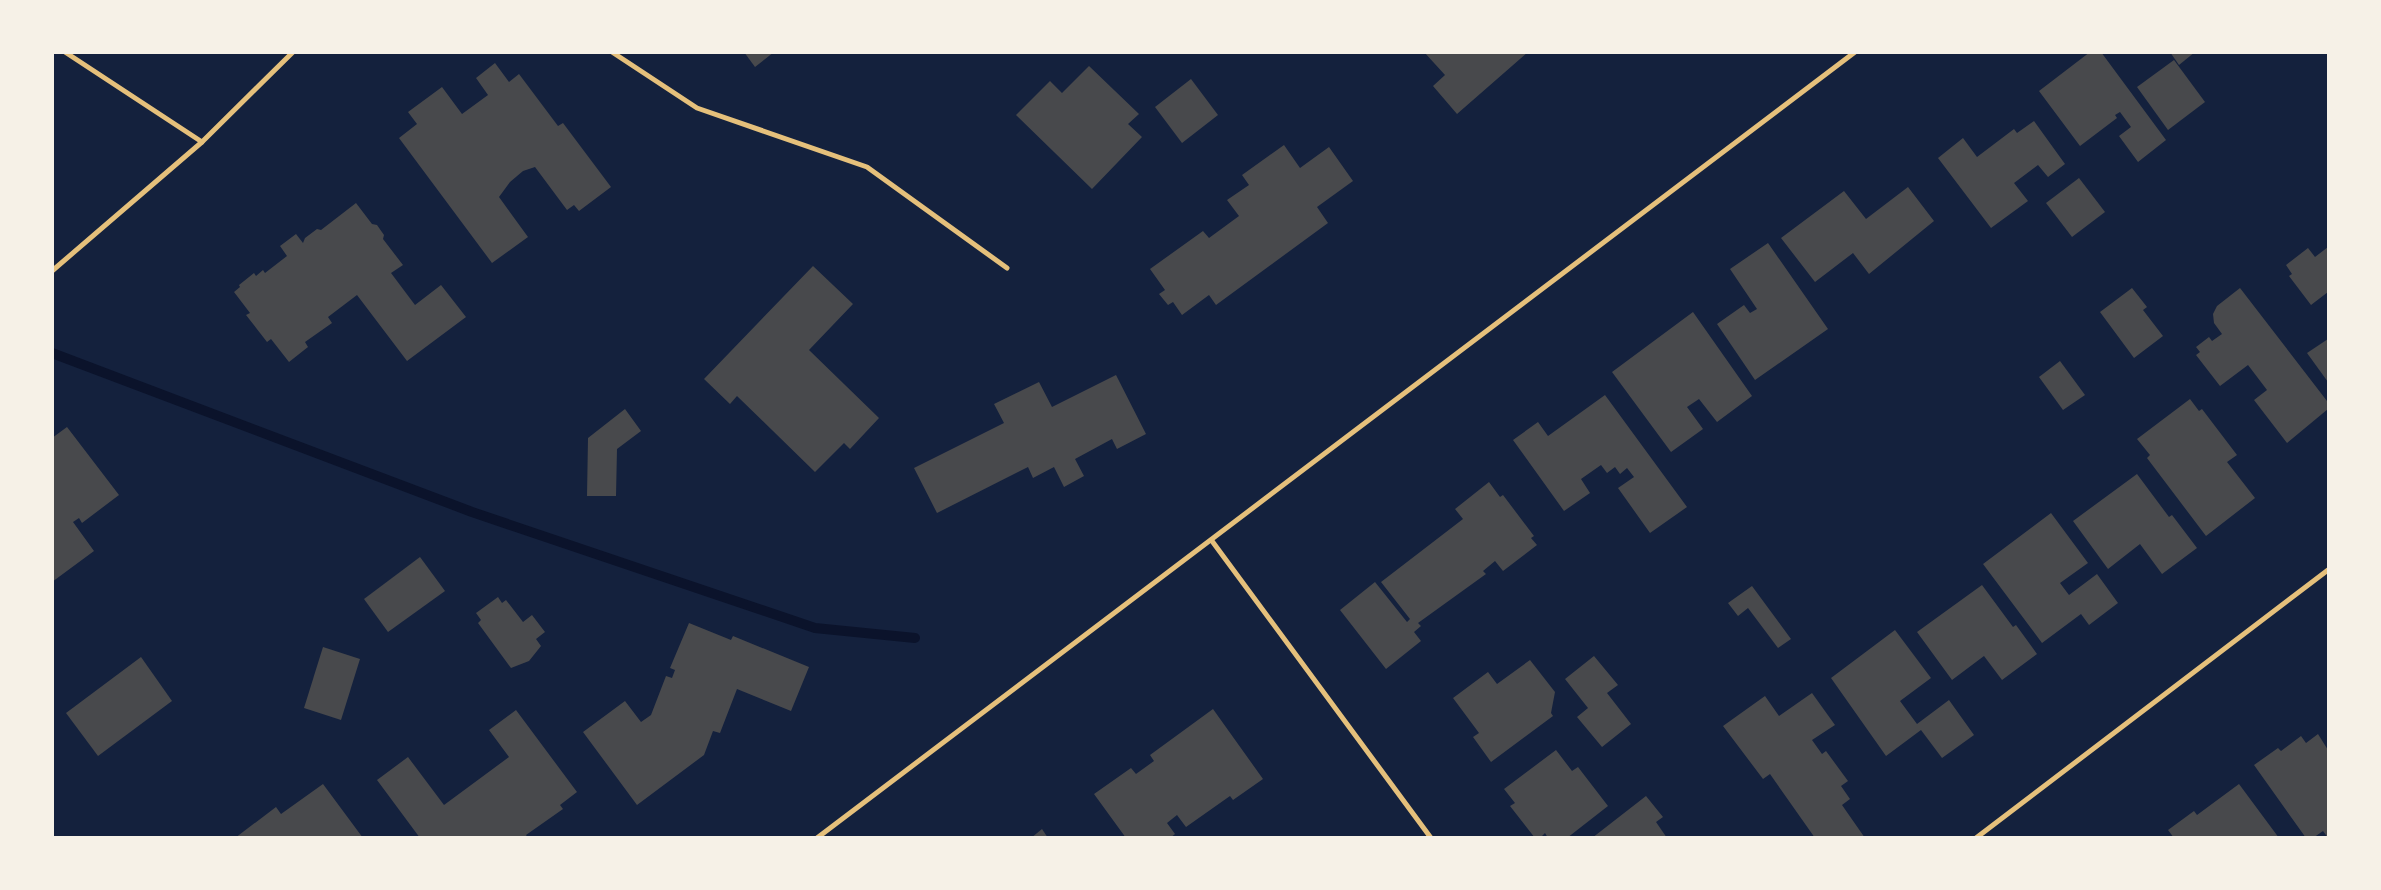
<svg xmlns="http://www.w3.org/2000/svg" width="2381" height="890" viewBox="0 0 2381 890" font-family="Montserrat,sans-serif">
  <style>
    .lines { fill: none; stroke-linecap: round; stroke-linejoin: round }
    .stream { stroke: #0b132b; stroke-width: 10 }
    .building { fill: #48494c }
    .minor { stroke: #e5c07b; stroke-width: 5 }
  </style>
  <rect width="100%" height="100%" fill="#14213d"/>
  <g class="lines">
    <path class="stream" d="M 52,353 L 472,512 L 815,628 L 915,638"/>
  </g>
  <g class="building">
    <path d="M 744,52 L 774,52 L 755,67 Z"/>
    <path d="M 1424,52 L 1528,52 L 1457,114 L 1433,86 L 1445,75 Z"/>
    <path d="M 2090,52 L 2101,52 L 2166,140 L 2138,162 L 2119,136 L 2131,127 L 2120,112 L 2115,115 L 2117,118 L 2080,146 L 2039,91 Z"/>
    <path d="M 2170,52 L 2195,52 L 2179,65 Z"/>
    <path d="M 2174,60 L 2205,102 L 2168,130 L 2137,87 Z"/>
    <path d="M 495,63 L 509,82 L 519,74 L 558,126 L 563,123 L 611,187 L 579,211 L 574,205 L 567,210 L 535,167 L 523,171 L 510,182 L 499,197 L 528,237 L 492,263 L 399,138 L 417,124 L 408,112 L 442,87 L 462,114 L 488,95 L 476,78 Z"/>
    <path d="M 1089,66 L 1139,114 L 1128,124 L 1142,137 L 1092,189 L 1016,115 L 1050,81 L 1062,93 Z"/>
    <path d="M 1191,79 L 1218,115 L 1182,143 L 1155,107 Z"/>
    <path d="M 2034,121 L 2065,164 L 2048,177 L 2038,165 L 2014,183 L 2028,201 L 1991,228 L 1938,158 L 1963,138 L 1977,157 L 2014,129 L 2017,133 Z"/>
    <path d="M 1284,145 L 1300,168 L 1329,147 L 1353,181 L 1317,207 L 1328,223 L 1216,305 L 1209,295 L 1182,315 L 1173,302 L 1168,305 L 1159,294 L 1165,290 L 1150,269 L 1203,231 L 1209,238 L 1239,216 L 1227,200 L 1249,185 L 1242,175 Z"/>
    <path d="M 2079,178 L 2105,212 L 2072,237 L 2046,203 Z"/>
    <path d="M 1908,187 L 1934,221 L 1869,274 L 1853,253 L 1815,282 L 1781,238 L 1844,191 L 1866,219 Z"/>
    <path d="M 356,203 L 372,224 L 377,225 L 384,235 L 383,239 L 403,265 L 391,273 L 415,305 L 441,285 L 466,317 L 407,361 L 357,295 L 328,317 L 332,323 L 305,342 L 308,347 L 289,362 L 271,339 L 267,342 L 246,315 L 250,313 L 234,292 L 240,287 L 239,285 L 254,273 L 256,276 L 263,270 L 265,273 L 287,256 L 280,246 L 296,234 L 303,243 L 305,238 L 317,229 L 321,230 Z"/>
    <path d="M 1768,243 L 1828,329 L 1755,380 L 1717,324 L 1744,305 L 1750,313 L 1757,309 L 1730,269 Z"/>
    <path d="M 2328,247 L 2328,292 L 2311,305 L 2289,276 L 2292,274 L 2286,265 L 2308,248 L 2315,257 Z"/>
    <path d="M 813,266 L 853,304 L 809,350 L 879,418 L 850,449 L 844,443 L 815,472 L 737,396 L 730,404 L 704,379 Z"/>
    <path d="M 2132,288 L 2147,307 L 2143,310 L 2163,336 L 2134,358 L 2100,312 Z"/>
    <path d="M 2240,288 L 2327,401 L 2328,400 L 2328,409 L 2287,443 L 2254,400 L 2267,390 L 2248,365 L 2220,386 L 2196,355 L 2200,352 L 2196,347 L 2209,337 L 2212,341 L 2222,334 L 2214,323 L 2213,314 L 2217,306 Z"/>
    <path d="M 1693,312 L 1752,396 L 1717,422 L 1699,399 L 1687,407 L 1703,429 L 1671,452 L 1612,372 Z"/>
    <path d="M 2328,339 L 2328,382 L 2307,353 Z"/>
    <path d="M 2060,361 L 2085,395 L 2063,410 L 2039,377 Z"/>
    <path d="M 1116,375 L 1146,434 L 1117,449 L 1112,439 L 1075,459 L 1084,476 L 1064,487 L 1054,467 L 1033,478 L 1028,467 L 937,513 L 914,468 L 1004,423 L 994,404 L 1039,382 L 1052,407 Z"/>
    <path d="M 1605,395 L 1687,507 L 1650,533 L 1618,488 L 1634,477 L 1627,468 L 1620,474 L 1615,467 L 1607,473 L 1601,465 L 1581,479 L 1590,493 L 1564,511 L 1513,440 L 1538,422 L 1548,436 Z"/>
    <path d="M 2190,399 L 2199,411 L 2202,409 L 2237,455 L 2227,462 L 2255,498 L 2206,536 L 2147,458 L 2150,455 L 2137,439 Z"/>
    <path d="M 625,409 L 641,431 L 617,449 L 616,496 L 587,496 L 588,438 Z"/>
    <path d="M 67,427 L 119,495 L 82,523 L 79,518 L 73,522 L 94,551 L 52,582 L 52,438 Z"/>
    <path d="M 2137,474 L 2169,517 L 2172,515 L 2197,548 L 2162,574 L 2140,544 L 2108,569 L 2073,521 Z"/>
    <path d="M 1489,482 L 1500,497 L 1503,495 L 1534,536 L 1531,538 L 1537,545 L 1503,571 L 1495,561 L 1483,571 L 1486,574 L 1418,623 L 1421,626 L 1414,632 L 1421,641 L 1386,669 L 1340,610 L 1375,582 L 1407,622 L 1410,619 L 1381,582 L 1463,519 L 1455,509 Z"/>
    <path d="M 2051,513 L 2088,563 L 2060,583 L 2069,595 L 2097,574 L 2118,603 L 2089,625 L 2081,614 L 2042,643 L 1983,564 Z"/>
    <path d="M 420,557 L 445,591 L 388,632 L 364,599 Z"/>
    <path d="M 1982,585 L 2013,627 L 2016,625 L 2037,654 L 2002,680 L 1984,656 L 1952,680 L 1917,632 Z"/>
    <path d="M 1752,586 L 1791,639 L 1778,648 L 1748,608 L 1738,616 L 1728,603 Z"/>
    <path d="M 498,597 L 502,603 L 506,600 L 523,622 L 532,615 L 545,632 L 536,639 L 541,646 L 529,661 L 511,668 L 478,623 L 481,620 L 476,613 Z"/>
    <path d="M 689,623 L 731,640 L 733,636 L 809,667 L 791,711 L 737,689 L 720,733 L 713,731 L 704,755 L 637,805 L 583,732 L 625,701 L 641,722 L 651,715 L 666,676 L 672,678 L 675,670 L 670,668 Z"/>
    <path d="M 1895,630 L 1931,678 L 1900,701 L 1917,724 L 1949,700 L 1974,735 L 1942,758 L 1921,730 L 1886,756 L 1831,678 Z"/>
    <path d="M 323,647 L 360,659 L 341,720 L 304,708 Z"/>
    <path d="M 1594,656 L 1618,685 L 1607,693 L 1631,724 L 1602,747 L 1577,717 L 1588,708 L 1565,679 Z"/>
    <path d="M 141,657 L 172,701 L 98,756 L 66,713 Z"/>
    <path d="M 1530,660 L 1555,692 L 1551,713 L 1553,716 L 1491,762 L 1473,737 L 1479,733 L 1453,698 L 1488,672 L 1497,684 Z"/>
    <path d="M 1812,693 L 1835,725 L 1812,740 L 1822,754 L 1826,751 L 1848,781 L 1841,786 L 1850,799 L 1842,805 L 1865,838 L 1815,838 L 1770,774 L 1763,779 L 1723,726 L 1765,696 L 1779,716 Z"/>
    <path d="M 1213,709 L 1263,779 L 1233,800 L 1230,796 L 1186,827 L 1177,815 L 1167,823 L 1175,834 L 1170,838 L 1126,838 L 1094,794 L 1131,768 L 1136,774 L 1154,761 L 1150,755 Z"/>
    <path d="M 516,710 L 577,792 L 560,805 L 563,809 L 526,835 L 528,838 L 420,838 L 377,780 L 408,757 L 444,805 L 509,757 L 489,730 Z"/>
    <path d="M 2318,734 L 2328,750 L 2328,838 L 2323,831 L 2313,838 L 2306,838 L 2254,765 L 2278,748 L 2281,751 L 2301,736 L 2306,743 Z"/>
    <path d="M 1556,750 L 1572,771 L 1578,767 L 1608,806 L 1567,838 L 1548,838 L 1545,833 L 1540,838 L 1535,838 L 1510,806 L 1515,803 L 1504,789 Z"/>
    <path d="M 323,784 L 363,838 L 235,838 L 276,807 L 281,814 Z"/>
    <path d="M 2239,784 L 2279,838 L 2174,838 L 2168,830 L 2194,811 L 2197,815 Z"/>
    <path d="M 1646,796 L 1663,817 L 1656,822 L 1667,838 L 1592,838 Z"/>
    <path d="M 1042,829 L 1048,838 L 1031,838 Z"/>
  </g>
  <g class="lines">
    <g class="minor">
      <path d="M 65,52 L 202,142"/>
      <path d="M 612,52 L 697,108 L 867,167 L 1007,268"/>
      <path d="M 52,271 L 202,142 L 293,52"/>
      <path d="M 1212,541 L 1431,838"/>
      <path d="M 817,838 L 1855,52"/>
      <path d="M 1976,838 L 2328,570"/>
    </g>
  </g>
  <rect width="2381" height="890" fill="none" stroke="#f6f1e7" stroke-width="108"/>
</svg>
